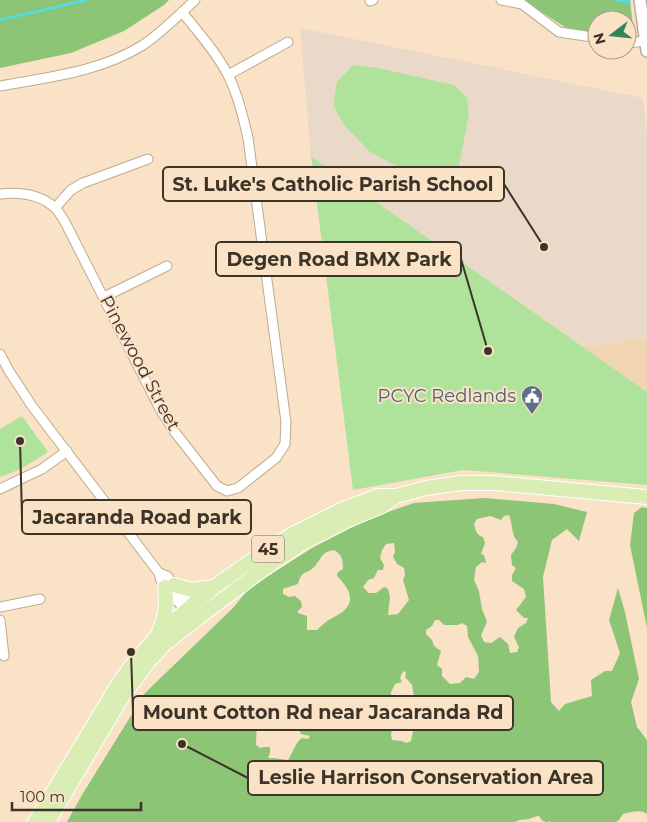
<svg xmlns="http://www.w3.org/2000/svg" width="647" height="822" viewBox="0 0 647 822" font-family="Montserrat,sans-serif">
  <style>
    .built { fill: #f1d5b3 }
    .education { fill: #ead9c8 }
    .green { fill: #afe39b }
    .forest { fill: #8dc577; fill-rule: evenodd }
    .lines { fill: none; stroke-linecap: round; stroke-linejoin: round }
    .stream { stroke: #50deeb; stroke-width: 2.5 }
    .minor-casing { stroke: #c0aa8f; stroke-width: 11 }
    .tertiary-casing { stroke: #c0aa8f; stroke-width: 14 }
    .primary-casing { stroke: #fff; stroke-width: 16 }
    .minor { stroke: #fff; stroke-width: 9 }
    .tertiary { stroke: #fff; stroke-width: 11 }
    .primary { stroke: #d9edb5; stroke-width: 14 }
    .labels { text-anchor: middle; stroke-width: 4; stroke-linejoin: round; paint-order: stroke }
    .shield { fill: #fae2c6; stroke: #766858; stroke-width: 1 }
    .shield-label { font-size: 16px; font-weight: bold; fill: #3d3429 }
    .street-label { font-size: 18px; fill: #3d3429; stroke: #fae2c6 }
    .service-label { font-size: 18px; fill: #4e5e75; stroke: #fae2c6; text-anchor: end }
    .leader { fill: none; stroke: #3d3429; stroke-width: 2 }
    .callout-dot { fill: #3d3429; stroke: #fae2c6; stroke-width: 2 }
    .callout { fill: #fae2c6; stroke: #3d3429; stroke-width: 2 }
    .callout-label { font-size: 19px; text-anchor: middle; font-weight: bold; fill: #3d3429 }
  </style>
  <rect width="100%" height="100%" fill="#fae2c6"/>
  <path class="built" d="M 647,338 L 647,392 L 583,347 Z"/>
  <path class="education" d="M 300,28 L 643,98 L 647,134 L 647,338 L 583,347 L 311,156 Z"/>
  <g class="green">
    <path d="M 353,65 L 378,68 L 454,85 L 467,98 L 469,114 L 458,171 L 438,176 L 411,174 L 370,152 L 344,125 L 333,105 L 337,82 Z"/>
    <path d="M 311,156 L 647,392 L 647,485 L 463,470 L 353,490 Z"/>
    <path d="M 22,416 L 48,452 L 21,469 L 0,477 L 0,429 Z"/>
  </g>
  <g class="forest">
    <path d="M 0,0 L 169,0 L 164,5 L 124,31 L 71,53 L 0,68 Z"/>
    <path d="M 523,0 L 630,0 L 634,35 L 627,36 L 627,20 L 597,20 L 597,34 L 568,29 Z"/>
    <path d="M 485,498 L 554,504 L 587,512 L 579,541 L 567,529 L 552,540 L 543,577 L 551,702 L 559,711 L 565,704 L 592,696 L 591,680 L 605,671 L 612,671 L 620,653 L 609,620 L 618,588 L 625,612 L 639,679 L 631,702 L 637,727 L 647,740 L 647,814 C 640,809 631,812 623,814 L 619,820 L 616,822 L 551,822 L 549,821 L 548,822 C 542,822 542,820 539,816 C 535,816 533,818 529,819 C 523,820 520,819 515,822 L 67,822 L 82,795 L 145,693 L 234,607 L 249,588 L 312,548 L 368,519 L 414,503 ZM 509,515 C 513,525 511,535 518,542 L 516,548 L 511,555 L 512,565 L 516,568 L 512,575 L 512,581 L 524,589 L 526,597 L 516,610 L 524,618 L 528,618 L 526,623 L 518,628 L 514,637 L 519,647 L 517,652 L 510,653 L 508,644 L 500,637 L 491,643 L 484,642 L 481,635 L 487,622 L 482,609 L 479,591 L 474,580 L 476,567 L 482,562 L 486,563 L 484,555 L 481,554 L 485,543 L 483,537 C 476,535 476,530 474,524 L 477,519 L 490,516 L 501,520 L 504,516 ZM 394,543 L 395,551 L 393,557 L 397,564 L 404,568 L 405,575 L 403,580 L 409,600 L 398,614 L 388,615 L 390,597 L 388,589 L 384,587 L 376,593 L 369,593 L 363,587 L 368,580 L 374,578 L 378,570 L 383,570 L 384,565 L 380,558 L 382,550 L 386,544 ZM 334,550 C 342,555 343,559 343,569 L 338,572 L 337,576 C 351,590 358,604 336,616 C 333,618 329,619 326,622 C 323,624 320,627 317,630 L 307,630 L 307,616 L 298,613 L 298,611 L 302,607 L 301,601 L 295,596 L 289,597 L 283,594 L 283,589 L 298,584 C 302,569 307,575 315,566 C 322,558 321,552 334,550 ZM 435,620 L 439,620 L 444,625 L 458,625 L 462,623 L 467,626 L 468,637 L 478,656 L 479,672 L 474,679 L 466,677 L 460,683 L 450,684 L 442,676 L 442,669 L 437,665 L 441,651 L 434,646 L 432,640 L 426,634 L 426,630 L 432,626 ZM 405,671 L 406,673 L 405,677 L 412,685 L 414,696 L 414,703 L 410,706 L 413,713 L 418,717 L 418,724 L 414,727 L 411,741 L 406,743 L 402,741 L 392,740 L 391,735 L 392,730 L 389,727 L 387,724 L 391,705 L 391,692 L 395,684 L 402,682 L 400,678 L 402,673 ZM 262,709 L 291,716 C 292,723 298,727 301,734 L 310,736 L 308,739 L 302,738 C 295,743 293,753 288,760 L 273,758 L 268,758 L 270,753 L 270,747 L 264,747 L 260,748 L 256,745 L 257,719 L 256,710 Z"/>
    <path d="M 642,507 L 647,508 L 647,628 L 630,545 L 634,513 Z"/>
  </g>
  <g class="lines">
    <g class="stream">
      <path d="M 616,0 L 630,2"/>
      <path d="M 0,20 L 86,0"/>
    </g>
    <g class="minor-casing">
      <g id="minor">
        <path d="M 501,0 L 522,4 L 559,32 L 592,37 L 597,40"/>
        <path d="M 370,1 L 373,0"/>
        <path d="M 627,43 L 646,41"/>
        <path d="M 228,75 L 288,42"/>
        <path d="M 0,86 C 49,77 100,72 143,45 C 162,32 178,16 195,0"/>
        <path d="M 0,194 C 19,192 39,194 54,207 C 59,211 63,219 66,224 L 161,411 L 174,431 L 217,486 L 227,491 L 238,488 L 276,458 L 285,444 L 286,422 L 248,138 C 243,117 238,95 228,75 C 216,52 198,32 182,12"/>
        <path d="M 55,208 L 71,190 L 83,183 L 148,159"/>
        <path d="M 104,297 L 167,266"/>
        <path d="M 0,354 L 9,371 L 32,406 L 159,573 L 161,581 L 188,614"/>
        <path d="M 0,489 L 42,469 L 67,451"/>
        <path d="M 159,573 L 167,576 L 194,610"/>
        <path d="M 0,607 L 40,599"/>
        <path d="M 0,620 L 4,656"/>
      </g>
    </g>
    <g class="tertiary-casing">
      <path id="tertiary" d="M 640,0 L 647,51"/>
    </g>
    <g class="primary-casing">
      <g id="primary">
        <path d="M 174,585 L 192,590 L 213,587"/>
        <path d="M 159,632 C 166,615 167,605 165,587"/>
        <path d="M 35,822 L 119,683 L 131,666 L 158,635 L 191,606 L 214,587 L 245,565 L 291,535 L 341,510 L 378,496 L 396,496 L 426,488 L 461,483 L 494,483 L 647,497"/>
        <path d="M 48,822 L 122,697 L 149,661 L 165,644 L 199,617 L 261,571 L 301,544 L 348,520 L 382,506 L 396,496"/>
      </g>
    </g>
    <use href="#minor" class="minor"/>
    <use href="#tertiary" class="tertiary"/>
    <use href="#primary" class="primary"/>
  </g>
  <defs>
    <g id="civic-pin" transform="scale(1.125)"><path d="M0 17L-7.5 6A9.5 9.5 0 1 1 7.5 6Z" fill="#5c6f8a" stroke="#fae2c6"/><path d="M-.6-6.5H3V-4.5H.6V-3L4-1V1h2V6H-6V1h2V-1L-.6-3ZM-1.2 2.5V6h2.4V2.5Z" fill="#fff"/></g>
  </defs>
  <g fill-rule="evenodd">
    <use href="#civic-pin" x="532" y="396"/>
  </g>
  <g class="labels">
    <rect class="shield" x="252" y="535.5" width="32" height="27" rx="4"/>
    <g class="shield-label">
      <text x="268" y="555">45</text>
    </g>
    <g class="street-label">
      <text transform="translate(140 363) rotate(62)" y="6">Pinewood Street</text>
    </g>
    <g class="service-label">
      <text x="516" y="402">PCYC Redlands</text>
    </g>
  </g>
  <path class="leader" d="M544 247L504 184M488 351L461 259M20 441L22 517M131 652L133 713M182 744L248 778"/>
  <g class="callout-dot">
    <circle cx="544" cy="247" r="5"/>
    <circle cx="488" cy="351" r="5"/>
    <circle cx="20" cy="441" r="5"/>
    <circle cx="131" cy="652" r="5"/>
    <circle cx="182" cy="744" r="5"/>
  </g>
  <g class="callout">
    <rect x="163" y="167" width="341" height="34" rx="5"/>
    <rect x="216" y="242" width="245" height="34" rx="5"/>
    <rect x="22" y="500" width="229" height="34" rx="5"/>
    <rect x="133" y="696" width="380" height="34" rx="5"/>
    <rect x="248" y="761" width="355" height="34" rx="5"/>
  </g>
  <g class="callout-label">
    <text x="333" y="191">St. Luke's Catholic Parish School</text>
    <text x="339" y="266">Degen Road BMX Park</text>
    <text x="137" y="524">Jacaranda Road park</text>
    <text x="323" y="719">Mount Cotton Rd near Jacaranda Rd</text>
    <text x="426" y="784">Leslie Harrison Conservation Area</text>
  </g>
  <g transform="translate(612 35) rotate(254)"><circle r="24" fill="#fae2c6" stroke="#ae9c87"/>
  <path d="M0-4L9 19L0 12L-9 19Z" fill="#2e865b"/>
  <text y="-8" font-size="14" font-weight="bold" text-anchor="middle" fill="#3d3429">N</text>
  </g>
  <path d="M12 802v8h129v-8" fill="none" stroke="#3d3429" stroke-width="2.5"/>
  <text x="20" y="802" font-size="15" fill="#3d3429" stroke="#fae2c6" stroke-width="4" paint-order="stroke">100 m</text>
</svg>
